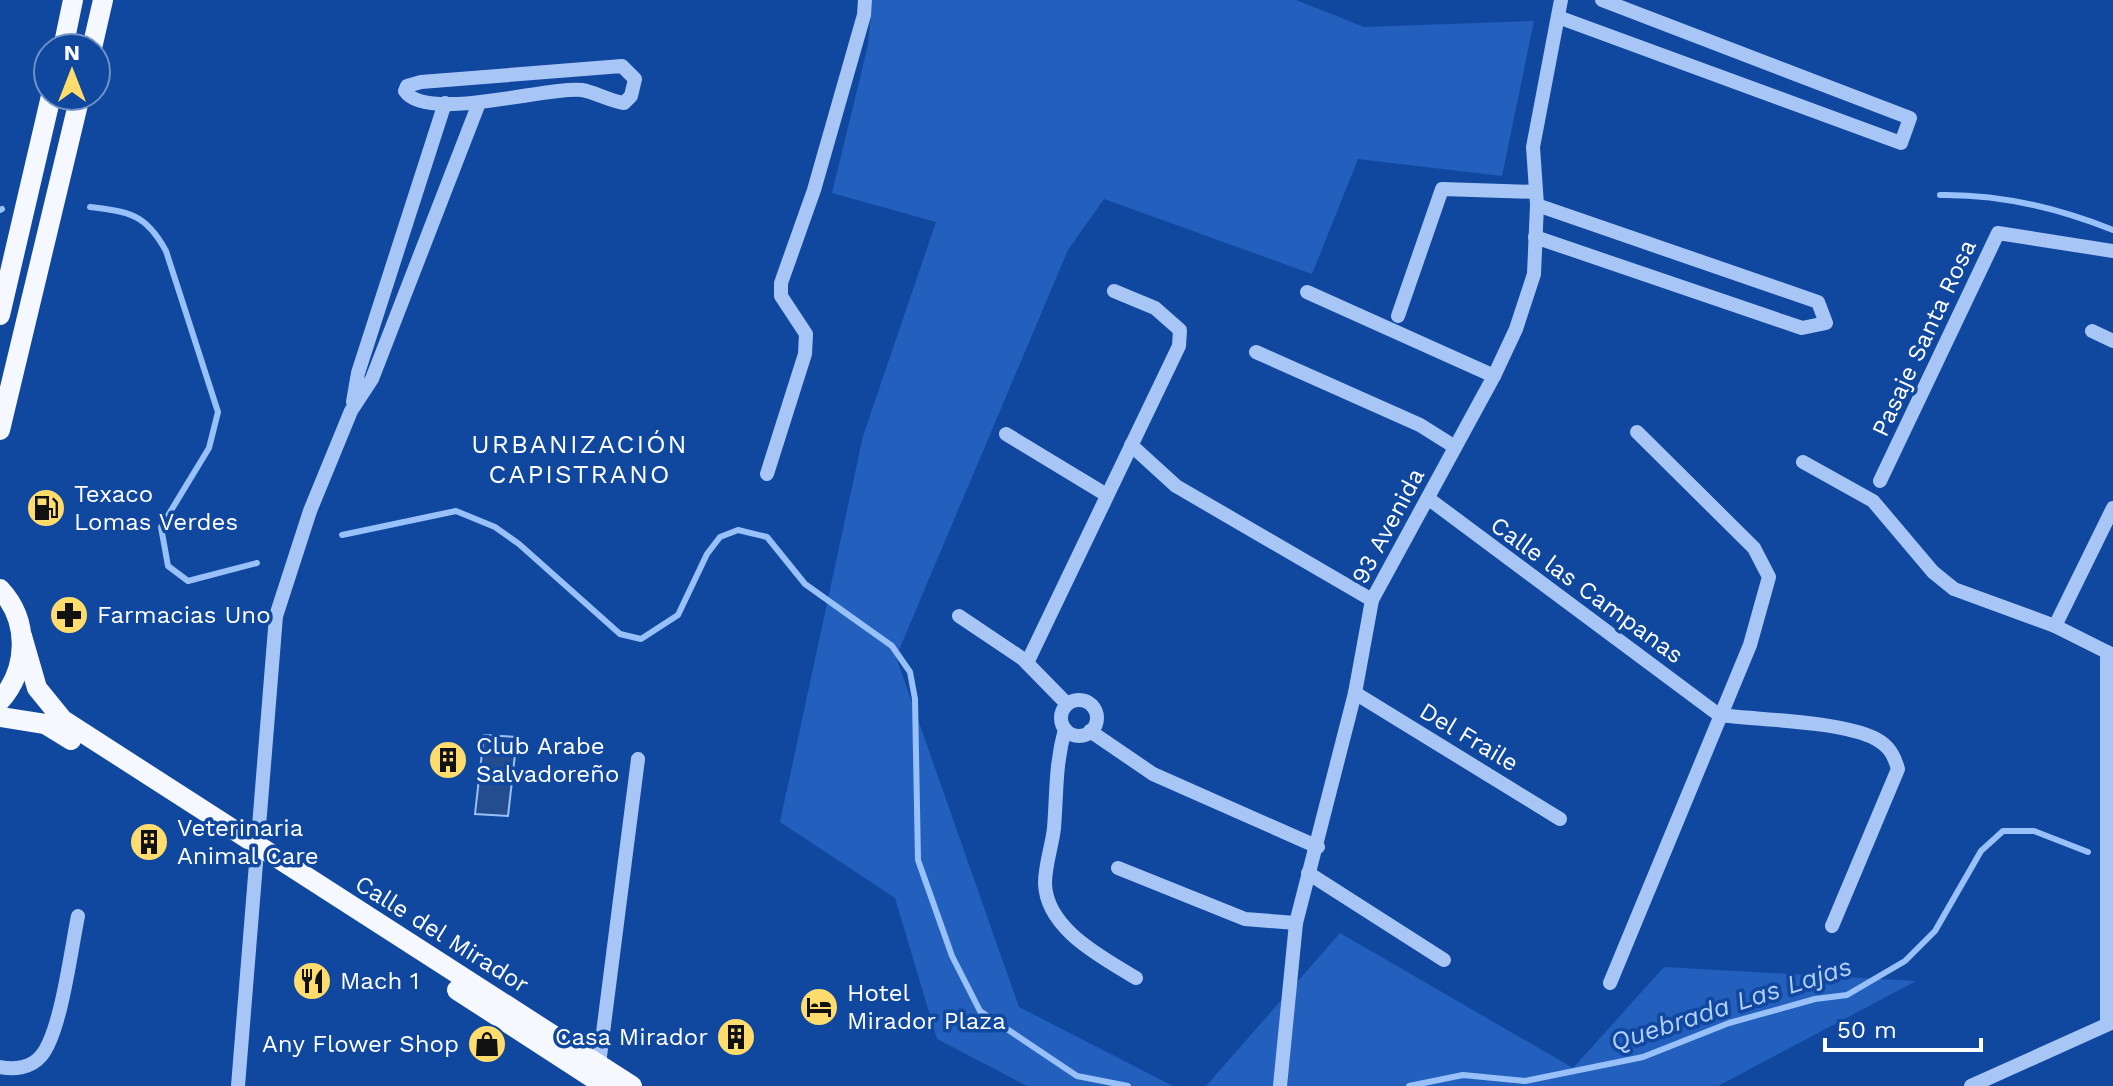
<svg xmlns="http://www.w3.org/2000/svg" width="2113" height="1086" viewBox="0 0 2113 1086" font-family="'Work Sans',sans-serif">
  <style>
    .green { fill: #2360bd }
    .water { fill: #244d8f; stroke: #98c0f9; stroke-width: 2 }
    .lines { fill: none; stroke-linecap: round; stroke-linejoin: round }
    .stream { stroke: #98c0f9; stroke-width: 6 }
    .minor { stroke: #a7c6f5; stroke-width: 14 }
    .major { stroke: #f5f8ff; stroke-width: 20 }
    .labels { text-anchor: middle; stroke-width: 7; stroke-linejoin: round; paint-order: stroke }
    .street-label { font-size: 24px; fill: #fff; stroke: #10479f }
    .poi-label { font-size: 24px; fill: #fff; stroke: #10479f; text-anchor: start }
    .neighbourhood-label { font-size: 26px; letter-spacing: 2px; fill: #fff; stroke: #10479f }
    .water-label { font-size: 26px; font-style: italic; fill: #b3d0fb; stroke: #10479f }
  </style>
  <rect width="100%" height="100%" fill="#10479f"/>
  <g class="green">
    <path d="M 872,0 L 1296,0 L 1364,27 L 1534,21 L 1502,176 L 1358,159 L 1312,274 L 1104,199 L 1068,250 L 896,657 L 1019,1007 L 1173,1086 L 1027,1086 L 937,1039 L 895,898 L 780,822 L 863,436 L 936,222 L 832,193 L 868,45 Z"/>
    <path d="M 1340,933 L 1573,1068 L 1664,967 L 1916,981 L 1718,1086 L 1206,1086 Z"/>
  </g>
  <path class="water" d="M 484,735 L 517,737 L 508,816 L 475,814 Z"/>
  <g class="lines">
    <g class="stream">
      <path d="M 1940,195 C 1999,194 2058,208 2113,230"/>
      <path d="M 90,207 C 130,212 146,214 166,251 L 218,412 L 209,448 L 161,527 L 168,566 L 188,581 L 257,563"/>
      <path d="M 0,210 L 2,209"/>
      <path d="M 342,535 L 456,511 L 495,527 L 519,544 L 620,634 L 641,639 L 678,615 L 707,554 L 720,537 L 738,530 L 767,537 L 805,584 L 892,646 L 910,672 L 915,699 L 918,860 L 952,956 L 980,1011 L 1077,1076 L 1128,1086"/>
      <path d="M 1409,1086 L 1463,1075 L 1525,1081 L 1643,1057 L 1729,1023 L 1815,999 L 1847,995 L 1905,961 L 1935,931 L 1981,851 L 2003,831 L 2034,831 L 2088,852"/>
    </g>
    <g class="minor">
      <path d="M 1558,17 L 1901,143 L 1910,118 L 1602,0"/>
      <path d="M 622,66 L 635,79 L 631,96 L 624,103 C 609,101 595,92 582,90 C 548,86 426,123 405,91 L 407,86 L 421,82 Z"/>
      <path d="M 1535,237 L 1802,328 L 1826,323 L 1818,302 L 1537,205"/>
      <path d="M 1307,292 L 1494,376"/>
      <path d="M 1398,316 L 1442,189 L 1536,192"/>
      <path d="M 2092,331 L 2113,341"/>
      <path d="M 1256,352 L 1420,425 L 1455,447"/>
      <path d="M 353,402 L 358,373 L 445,103"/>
      <path d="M 1006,434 L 1105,494"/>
      <path d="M 1131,445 L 1176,486 L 1372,600"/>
      <path d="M 1803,462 L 1873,501 L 1933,572 L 1954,589 L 2055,626 L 2113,655"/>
      <path d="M 767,474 L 805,354 L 806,334 L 781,296 L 781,283 L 814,190 L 864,15 L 865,0"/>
      <path d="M 1880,481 L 1998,233 L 2113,251"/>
      <path d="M 1429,499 L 1719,715"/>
      <path d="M 959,616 L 1023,659 L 1067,704"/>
      <path d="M 2055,626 L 2113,508"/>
      <path d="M 2107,652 L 2107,1023"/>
      <path d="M 1027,663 L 1179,346 L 1180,330 L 1155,308 L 1114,291"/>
      <path d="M 1355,693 L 1560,819"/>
      <circle cx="1079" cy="718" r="18"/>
      <path d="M 1719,715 C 1760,720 1842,721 1876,739 C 1889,746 1894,755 1898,769 L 1832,926"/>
      <path d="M 1065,729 C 1055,766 1057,791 1054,828 C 1052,846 1045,865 1045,883 C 1046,929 1102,957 1136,978"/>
      <path d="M 1090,731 L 1153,774 L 1318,847"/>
      <path d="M 1118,868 L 1245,919 L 1296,923"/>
      <path d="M 1308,873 L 1444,960"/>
      <path d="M 1610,983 L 1750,645 L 1769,577 L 1754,548 L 1637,432"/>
      <path d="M 599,1064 L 638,759"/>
      <path d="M 0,1067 C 14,1070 31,1068 41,1056 C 61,1033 71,949 78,916"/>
      <path d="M 238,1086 L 276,616 L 310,511 L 351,411 L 372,379 L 479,103"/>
      <path d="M 1280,1086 L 1296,923 L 1355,693 L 1372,600 L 1494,376 L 1516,329 L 1534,274 L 1537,205 L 1533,147 L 1561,0"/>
      <path d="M 1971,1086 L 2113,1022"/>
    </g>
    <g class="major">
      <path d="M 63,48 L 73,0"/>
      <path d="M 92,48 L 103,0"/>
      <path d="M 0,315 L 51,96"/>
      <path d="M 0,430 L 80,96"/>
      <path d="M 0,589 C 30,621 28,669 0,701"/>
      <path d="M 22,636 L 37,688 L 63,720 L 632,1086"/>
      <path d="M 0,717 L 45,724 L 71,740"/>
      <path d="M 457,990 L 605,1086"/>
    </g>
  </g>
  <defs>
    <g id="fuel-disc" transform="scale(2)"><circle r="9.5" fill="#ffdc6b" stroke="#10479f"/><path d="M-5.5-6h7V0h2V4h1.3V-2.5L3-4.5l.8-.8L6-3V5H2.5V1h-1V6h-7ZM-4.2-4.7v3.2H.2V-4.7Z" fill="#111"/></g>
    <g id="pharmacy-disc" transform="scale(2)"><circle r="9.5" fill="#ffdc6b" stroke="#10479f"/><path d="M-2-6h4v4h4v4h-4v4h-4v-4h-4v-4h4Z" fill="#111"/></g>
    <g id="building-disc" transform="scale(2)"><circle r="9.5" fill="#ffdc6b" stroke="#10479f"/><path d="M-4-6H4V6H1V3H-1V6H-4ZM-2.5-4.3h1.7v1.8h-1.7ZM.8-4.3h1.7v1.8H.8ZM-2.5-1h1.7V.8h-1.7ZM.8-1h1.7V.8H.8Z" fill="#111"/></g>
    <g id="restaurant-disc" transform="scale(2)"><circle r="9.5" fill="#ffdc6b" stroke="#10479f"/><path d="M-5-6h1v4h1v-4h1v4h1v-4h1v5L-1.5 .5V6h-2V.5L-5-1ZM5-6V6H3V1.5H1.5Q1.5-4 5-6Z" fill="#111"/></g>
    <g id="hotel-disc" transform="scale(2)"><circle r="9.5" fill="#ffdc6b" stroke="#10479f"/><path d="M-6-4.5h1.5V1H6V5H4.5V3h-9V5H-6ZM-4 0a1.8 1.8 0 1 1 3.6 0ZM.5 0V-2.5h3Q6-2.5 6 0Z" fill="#111"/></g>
    <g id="shop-disc" transform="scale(2)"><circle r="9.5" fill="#ffdc6b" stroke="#10479f"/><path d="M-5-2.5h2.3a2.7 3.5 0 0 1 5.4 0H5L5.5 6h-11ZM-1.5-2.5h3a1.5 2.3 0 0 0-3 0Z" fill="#111"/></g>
  </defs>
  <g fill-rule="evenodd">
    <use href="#fuel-disc" x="46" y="508"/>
    <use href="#pharmacy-disc" x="69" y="615"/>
    <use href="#building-disc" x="448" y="760"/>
    <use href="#building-disc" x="149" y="842"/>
    <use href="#restaurant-disc" x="312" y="981"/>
    <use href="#hotel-disc" x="819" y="1007"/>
    <use href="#building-disc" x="736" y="1037"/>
    <use href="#shop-disc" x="487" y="1044"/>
  </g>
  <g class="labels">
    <g class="street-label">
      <text transform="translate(1924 338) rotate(-65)" y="8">Pasaje Santa Rosa</text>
      <text transform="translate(1388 526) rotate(-62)" y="8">93 Avenida</text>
      <text transform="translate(1587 590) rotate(36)" y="8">Calle las Campanas</text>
      <text transform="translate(1469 737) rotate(31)" y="8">Del Fraile</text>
      <text transform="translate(442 934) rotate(32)" y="8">Calle del Mirador</text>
    </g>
    <g class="poi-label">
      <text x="74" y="502">Texaco<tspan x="74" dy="28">Lomas Verdes</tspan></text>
      <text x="97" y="623">Farmacias Uno</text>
      <text x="476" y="754">Club Arabe<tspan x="476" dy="28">Salvadoreño</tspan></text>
      <text x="177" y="836">Veterinaria<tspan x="177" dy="28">Animal Care</tspan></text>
      <text x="340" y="989">Mach 1</text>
      <text x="847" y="1001">Hotel<tspan x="847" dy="28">Mirador Plaza</tspan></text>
      <text x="708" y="1045" text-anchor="end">Casa Mirador</text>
      <text x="459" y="1052" text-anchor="end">Any Flower Shop</text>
    </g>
    <g class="neighbourhood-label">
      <text x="580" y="453">URBANIZACIÓN<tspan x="580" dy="30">CAPISTRANO</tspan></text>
    </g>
    <g class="water-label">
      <text transform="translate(1731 1004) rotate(-18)" y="9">Quebrada Las Lajas</text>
    </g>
  </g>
  <g transform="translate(72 72)"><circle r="38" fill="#10479f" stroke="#7091c5" stroke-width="2"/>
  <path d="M0-6L14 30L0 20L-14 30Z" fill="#ffdc6b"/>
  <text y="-12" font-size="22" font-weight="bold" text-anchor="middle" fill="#ffffff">N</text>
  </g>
  <path d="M1825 1038v12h156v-12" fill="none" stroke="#ffffff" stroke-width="4"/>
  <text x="1837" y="1038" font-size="24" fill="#ffffff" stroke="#10479f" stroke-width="6" paint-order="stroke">50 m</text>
</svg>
